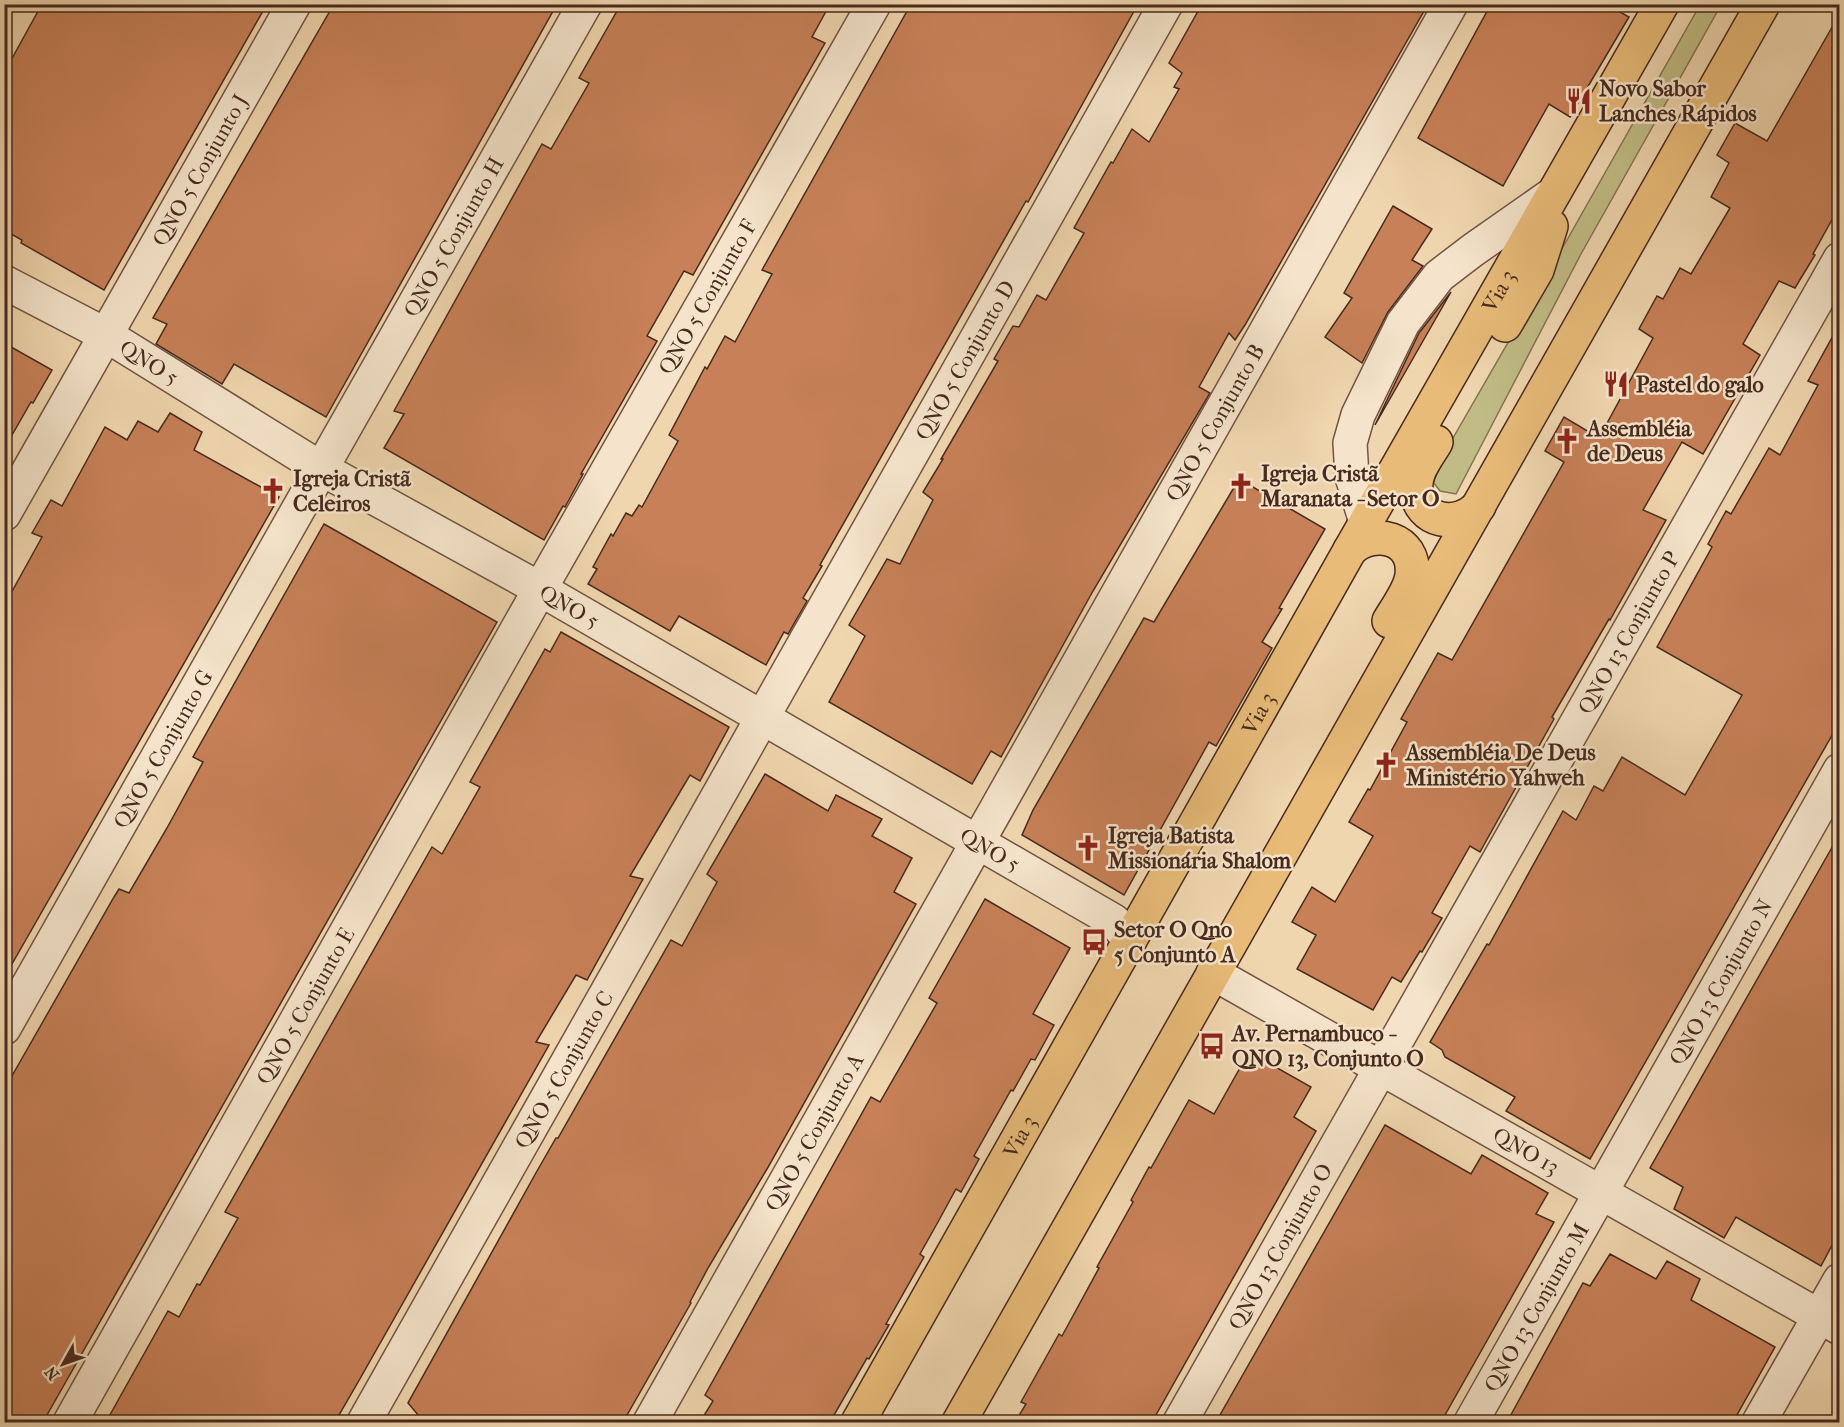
<svg xmlns="http://www.w3.org/2000/svg" width="1844" height="1427" viewBox="0 0 1844 1427" font-family="'IM FELL French Canon',serif">
  <style>
    .green { fill: #c1bc85; stroke: #847352; stroke-width: 1.5 }
    .building { fill: #c78058; stroke: #472a1e; stroke-width: 1.5 }
    .lines { fill: none; stroke-linecap: round; stroke-linejoin: round }
    .minor-casing { stroke: #715542; stroke-width: 36 }
    .major-casing { stroke: #472a1e; stroke-width: 36 }
    .minor { stroke: #f5e4cb; stroke-width: 33 }
    .major { stroke: #e8bb78; stroke-width: 33 }
    .labels { text-anchor: middle; stroke-width: 5; stroke-linejoin: round; paint-order: stroke }
    .poi-label { font-size: 22px; font-weight: bold; fill: #472a1e; stroke: #f5e4cb; text-anchor: start }
    .street-label { font-size: 22px; fill: #472a1e; stroke: #f5e4cb }
  </style>
  <rect width="100%" height="100%" fill="#f0d6af"/>
  <filter id="stains"><feTurbulence type="fractalNoise" baseFrequency=".00333" numOctaves="4"/><feColorMatrix values="0 0 0 0 .2 0 0 0 0 .09 0 0 0 0 .02 0 0 0 .5 -.17"/></filter>
  <radialGradient id="worn" r=".72"><stop offset=".6" stop-color="#630" stop-opacity="0"/><stop offset="1" stop-color="#630" stop-opacity=".3"/></radialGradient>
  <path class="green" d="M 1700,5 L 1721,5 L 1581,254 L 1456,494 L 1440,491 L 1430,478 L 1563,247 Z"/>
  <g class="building">
    <path d="M 42,4 L 267,4 L 104,290 L 21,243 L 22,240 L 4,230 L 4,73 Z"/>
    <path d="M 334,4 L 557,4 L 326,417 L 234,364 L 222,384 L 156,344 L 167,324 L 153,318 Z"/>
    <path d="M 621,4 L 830,4 L 812,37 L 825,43 L 693,275 L 684,271 L 647,336 L 657,341 L 581,474 L 583,474 L 565,507 L 563,506 L 544,540 L 384,448 L 404,414 L 394,411 L 542,144 L 551,149 L 589,83 L 579,78 Z"/>
    <path d="M 911,4 L 1138,4 L 1028,202 L 1026,201 L 820,565 L 822,566 L 803,598 L 807,601 L 788,634 L 784,632 L 766,665 L 679,616 L 670,631 L 588,584 L 597,569 L 593,567 L 611,534 L 613,536 L 626,513 L 632,516 L 639,505 L 642,507 L 678,441 L 669,435 L 705,367 L 707,369 L 725,336 L 735,342 L 772,274 L 762,270 Z"/>
    <path d="M 1202,4 L 1428,4 L 1245,325 L 1235,340 L 1229,333 L 1199,387 L 1210,393 L 1093,591 L 1001,757 L 991,751 L 972,784 L 829,702 L 865,636 L 849,625 L 887,559 L 900,564 L 933,500 L 923,492 L 943,459 L 941,459 L 998,361 L 994,359 L 1013,326 L 1019,327 L 1037,295 L 1046,300 L 1084,233 L 1074,228 L 1111,162 L 1113,163 L 1132,129 L 1149,142 L 1179,89 L 1174,87 L 1182,73 L 1169,63 Z"/>
    <path d="M 1491,4 L 1606,4 L 1629,17 L 1570,117 L 1549,104 L 1503,186 L 1418,138 Z"/>
    <path d="M 1839,15 L 1839,207 L 1813,254 L 1815,255 L 1795,288 L 1779,281 L 1743,344 L 1760,355 L 1703,454 L 1682,442 L 1643,510 L 1666,520 L 1610,620 L 1609,619 L 1552,717 L 1554,719 L 1480,852 L 1470,846 L 1432,913 L 1442,918 L 1422,952 L 1420,951 L 1401,982 L 1392,977 L 1373,1010 L 1297,969 L 1316,935 L 1292,922 L 1312,887 L 1335,902 L 1373,836 L 1349,822 L 1368,789 L 1370,790 L 1407,722 L 1401,719 L 1438,653 L 1452,660 L 1564,462 L 1545,451 L 1564,417 L 1599,438 L 1653,338 L 1639,329 L 1657,296 L 1663,299 L 1680,268 L 1691,274 L 1730,208 L 1711,197 L 1729,163 L 1717,155 L 1735,123 L 1767,141 Z"/>
    <path d="M 1393,206 L 1432,229 L 1412,260 L 1423,266 L 1388,312 L 1362,363 L 1325,337 L 1352,298 L 1344,293 Z"/>
    <path d="M 1451,292 L 1375,425 L 1419,333 Z"/>
    <path d="M 1839,325 L 1839,723 L 1590,1159 L 1506,1111 L 1515,1097 L 1445,1057 L 1442,1050 L 1430,1042 L 1487,944 L 1489,945 L 1563,811 L 1576,820 L 1594,786 L 1603,791 L 1622,757 L 1685,795 L 1717,739 L 1742,695 L 1657,647 L 1712,547 L 1708,544 L 1726,511 L 1731,514 L 1769,448 L 1780,455 L 1818,385 L 1808,381 Z"/>
    <path d="M 4,343 L 52,370 L 33,403 L 31,402 L 4,449 Z"/>
    <path d="M 170,413 L 202,432 L 194,450 L 279,497 L 4,978 L 4,606 L 42,537 L 32,533 L 51,500 L 62,506 L 105,427 L 127,440 L 138,421 L 158,432 Z"/>
    <path d="M 1239,479 L 1325,529 L 1279,608 L 1282,609 L 1262,642 L 1272,648 L 1216,746 L 1209,742 L 1124,895 L 1022,835 L 1033,810 L 1144,618 L 1154,622 Z"/>
    <path d="M 324,524 L 497,622 L 43,1422 L 4,1422 L 4,1090 L 114,897 L 119,889 L 129,893 L 167,828 L 203,762 L 193,757 Z"/>
    <path d="M 561,632 L 729,727 L 700,781 L 690,775 L 630,876 L 643,879 L 587,980 L 576,975 L 536,1042 L 549,1045 L 361,1377 L 335,1422 L 106,1422 L 168,1311 L 179,1317 L 197,1284 L 200,1285 L 238,1218 L 225,1212 L 432,847 L 442,854 L 480,787 L 470,782 L 545,649 L 550,652 Z"/>
    <path d="M 765,774 L 828,811 L 836,795 L 882,819 L 872,836 L 912,858 L 894,892 L 916,904 L 767,1169 L 708,1268 L 690,1302 L 691,1303 L 623,1422 L 424,1422 L 408,1403 L 537,1171 L 556,1138 L 558,1138 L 671,940 L 682,946 L 717,882 L 707,874 Z"/>
    <path d="M 1839,835 L 1839,1232 L 1821,1266 L 1736,1217 L 1724,1238 L 1674,1209 L 1683,1187 L 1650,1168 Z"/>
    <path d="M 985,899 L 1070,948 L 1033,1014 L 1054,1025 L 1035,1060 L 1031,1059 L 1013,1091 L 1011,1090 L 974,1156 L 979,1159 L 961,1192 L 956,1189 L 938,1222 L 920,1254 L 924,1257 L 886,1324 L 889,1325 L 869,1359 L 867,1358 L 830,1422 L 700,1422 L 713,1401 L 705,1395 L 871,1097 L 880,1102 L 937,1003 L 929,998 Z"/>
    <path d="M 1249,1052 L 1311,1087 L 1294,1117 L 1316,1131 L 1152,1422 L 1015,1422 L 1026,1404 L 1021,1402 L 1059,1334 L 1062,1336 L 1099,1268 L 1097,1267 L 1133,1202 L 1131,1200 L 1149,1167 L 1151,1168 L 1189,1100 L 1214,1114 Z"/>
    <path d="M 1385,1125 L 1471,1174 L 1482,1155 L 1548,1193 L 1536,1214 L 1554,1222 L 1441,1422 L 1216,1422 Z"/>
    <path d="M 1610,1254 L 1656,1279 L 1667,1261 L 1700,1279 L 1691,1300 L 1775,1347 L 1733,1422 L 1507,1422 L 1583,1283 L 1590,1286 Z"/>
  </g>
  <g class="lines">
    <g class="minor-casing">
      <g id="minor">
        <path id="s1" d="M 4,282 L 106,335 L 322,469 L 540,589 L 1114,921 L 1130,940"/>
        <path id="s2" d="M 4,514 L 294,4"/>
        <path d="M 1366,522 L 1352,477 L 1350,443 L 1358,415 L 1403,323 L 1439,276 L 1473,250 L 1553,194"/>
        <path id="s3" d="M 1213,973 L 1840,1328"/>
        <path id="s4" d="M 4,1028 L 585,4"/>
        <path id="s5" d="M 70,1422 L 540,589 L 874,4"/>
        <path id="s6" d="M 364,1422 L 1166,4"/>
        <path id="s7" d="M 650,1422 L 1451,4"/>
        <path id="s8" d="M 1180,1422 L 1840,259"/>
        <path id="s9" d="M 1471,1422 L 1840,770"/>
        <path d="M 1759,1422 L 1840,1280"/>
      </g>
    </g>
    <g class="major-casing">
      <g id="major">
        <path d="M 1505,325 L 1537,270 L 1551,226"/>
        <path d="M 1436,442 C 1428,456 1414,472 1416,489 C 1419,523 1458,529 1479,506"/>
        <path d="M 1350,550 C 1374,527 1416,538 1412,575 C 1410,591 1397,607 1389,621"/>
        <path id="s10" d="M 858,1422 L 1350,550 L 1662,4"/>
        <path d="M 959,1422 L 1763,4"/>
      </g>
    </g>
    <use href="#minor" class="minor"/>
    <use href="#major" class="major"/>
  </g>
  <defs>
    <g id="restaurant-bare" transform="scale(2.07)"><path d="M-5-6h1v4h1v-4h1v4h1v-4h1v5L-1.5 .5V6h-2V.5L-5-1ZM5-6V6H3V1.5H1.5Q1.5-4 5-6Z" fill="#8f2418" stroke="#f5e4cb" stroke-width="2.5" paint-order="stroke"/></g>
    <g id="church-bare" transform="scale(2.07)"><path d="M-1.2-6h2.4v3.5h3.3v2.4h-3.3V6h-2.4V-.1h-3.3v-2.4h3.3Z" fill="#8f2418" stroke="#f5e4cb" stroke-width="2.5" paint-order="stroke"/></g>
    <g id="bus-bare" transform="scale(2.07)"><path d="M-5-6H5V4H4V6H2V4H-2V6H-4V4H-5ZM-3.5-4V0h7V-4ZM-3.5 1.2v1.5H-2V1.2ZM2 1.2v1.5H3.5V1.2Z" fill="#8f2418" stroke="#f5e4cb" stroke-width="2.5" paint-order="stroke"/></g>
  </defs>
  <g fill-rule="evenodd">
    <use href="#restaurant-bare" x="1579" y="101"/>
    <use href="#restaurant-bare" x="1616" y="384"/>
    <use href="#church-bare" x="1567" y="441"/>
    <use href="#church-bare" x="1241" y="486"/>
    <use href="#church-bare" x="273" y="491"/>
    <use href="#church-bare" x="1386" y="765"/>
    <use href="#church-bare" x="1088" y="848"/>
    <use href="#bus-bare" x="1094" y="942"/>
    <use href="#bus-bare" x="1212" y="1046"/>
  </g>
  <g class="labels">
    <g class="poi-label">
      <text x="1599" y="96">Novo Sabor<tspan x="1599" dy="25">Lanches Rápidos</tspan></text>
      <text x="1636" y="392">Pastel do galo</text>
      <text x="1587" y="436">Assembléia<tspan x="1587" dy="25">de Deus</tspan></text>
      <text x="1261" y="481">Igreja Cristã<tspan x="1261" dy="25">Maranata - Setor O</tspan></text>
      <text x="293" y="486">Igreja Cristã<tspan x="293" dy="25">Celeiros</tspan></text>
      <text x="1406" y="760">Assembléia De Deus<tspan x="1406" dy="25">Ministério Yahweh</tspan></text>
      <text x="1108" y="843">Igreja Batista<tspan x="1108" dy="25">Missionária Shalom</tspan></text>
      <text x="1114" y="937">Setor O Qno<tspan x="1114" dy="25">5 Conjunto A</tspan></text>
      <text x="1232" y="1041">Av. Pernambuco -<tspan x="1232" dy="25">QNO 13, Conjunto O</tspan></text>
    </g>
    <g class="street-label">
      <text dy="8" stroke="none"><textPath href="#s2" startOffset="396">QNO 5 Conjunto J</textPath></text>
      <text dy="8" stroke="none"><textPath href="#s4" startOffset="910">QNO 5 Conjunto H</textPath></text>
      <text dy="8" stroke="none"><textPath href="#s10" startOffset="1300">Via 3</textPath></text>
      <text dy="8" stroke="none"><textPath href="#s5" startOffset="1293">QNO 5 Conjunto F</textPath></text>
      <text dy="8" stroke="none"><textPath href="#s6" startOffset="1220">QNO 5 Conjunto D</textPath></text>
      <text dy="8" stroke="none"><textPath href="#s1" startOffset="166">QNO 5</textPath></text>
      <text dy="8" stroke="none"><textPath href="#s7" startOffset="1148">QNO 5 Conjunto B</textPath></text>
      <text dy="8" stroke="none"><textPath href="#s1" startOffset="652">QNO 5</textPath></text>
      <text dy="8" stroke="none"><textPath href="#s8" startOffset="908">QNO 13 Conjunto P</textPath></text>
      <text dy="8" stroke="none"><textPath href="#s10" startOffset="814">Via 3</textPath></text>
      <text dy="8" stroke="none"><textPath href="#s4" startOffset="321">QNO 5 Conjunto G</textPath></text>
      <text dy="8" stroke="none"><textPath href="#s1" startOffset="1138">QNO 5</textPath></text>
      <text dy="8" stroke="none"><textPath href="#s9" startOffset="506">QNO 13 Conjunto N</textPath></text>
      <text dy="8" stroke="none"><textPath href="#s5" startOffset="478">QNO 5 Conjunto E</textPath></text>
      <text dy="8" stroke="none"><textPath href="#s6" startOffset="405">QNO 5 Conjunto C</textPath></text>
      <text dy="8" stroke="none"><textPath href="#s7" startOffset="333">QNO 5 Conjunto A</textPath></text>
      <text dy="8" stroke="none"><textPath href="#s10" startOffset="328">Via 3</textPath></text>
      <text dy="8" stroke="none"><textPath href="#s3" startOffset="360">QNO 13</textPath></text>
      <text dy="8" stroke="none"><textPath href="#s8" startOffset="202">QNO 13 Conjunto O</textPath></text>
      <text dy="8" stroke="none"><textPath href="#s9" startOffset="132">QNO 13 Conjunto M</textPath></text>
    </g>
  </g>
  <rect width="1844" height="1427" fill="none" stroke="#f0d6af" stroke-width="24"/>
  <rect x="6" y="6" width="1832" height="1415" fill="none" stroke="#472a1e" stroke-width="3"/>
  <rect x="12" y="12" width="1820" height="1403" fill="none" stroke="#472a1e" stroke-width="1.5"/>
  <g transform="translate(63 1364) rotate(230)" stroke="#f5e4cb" stroke-width="4.5" paint-order="stroke">
  <path d="M0-4.5L10 22L0 15L-10 22Z" fill="#472a1e"/>
  <text y="-9" font-size="16" font-weight="bold" text-anchor="middle" fill="#472a1e">N</text>
  </g>
  <rect width="100%" height="100%" filter="url(#stains)"/>
  <rect width="100%" height="100%" fill="url(#worn)"/>
</svg>
